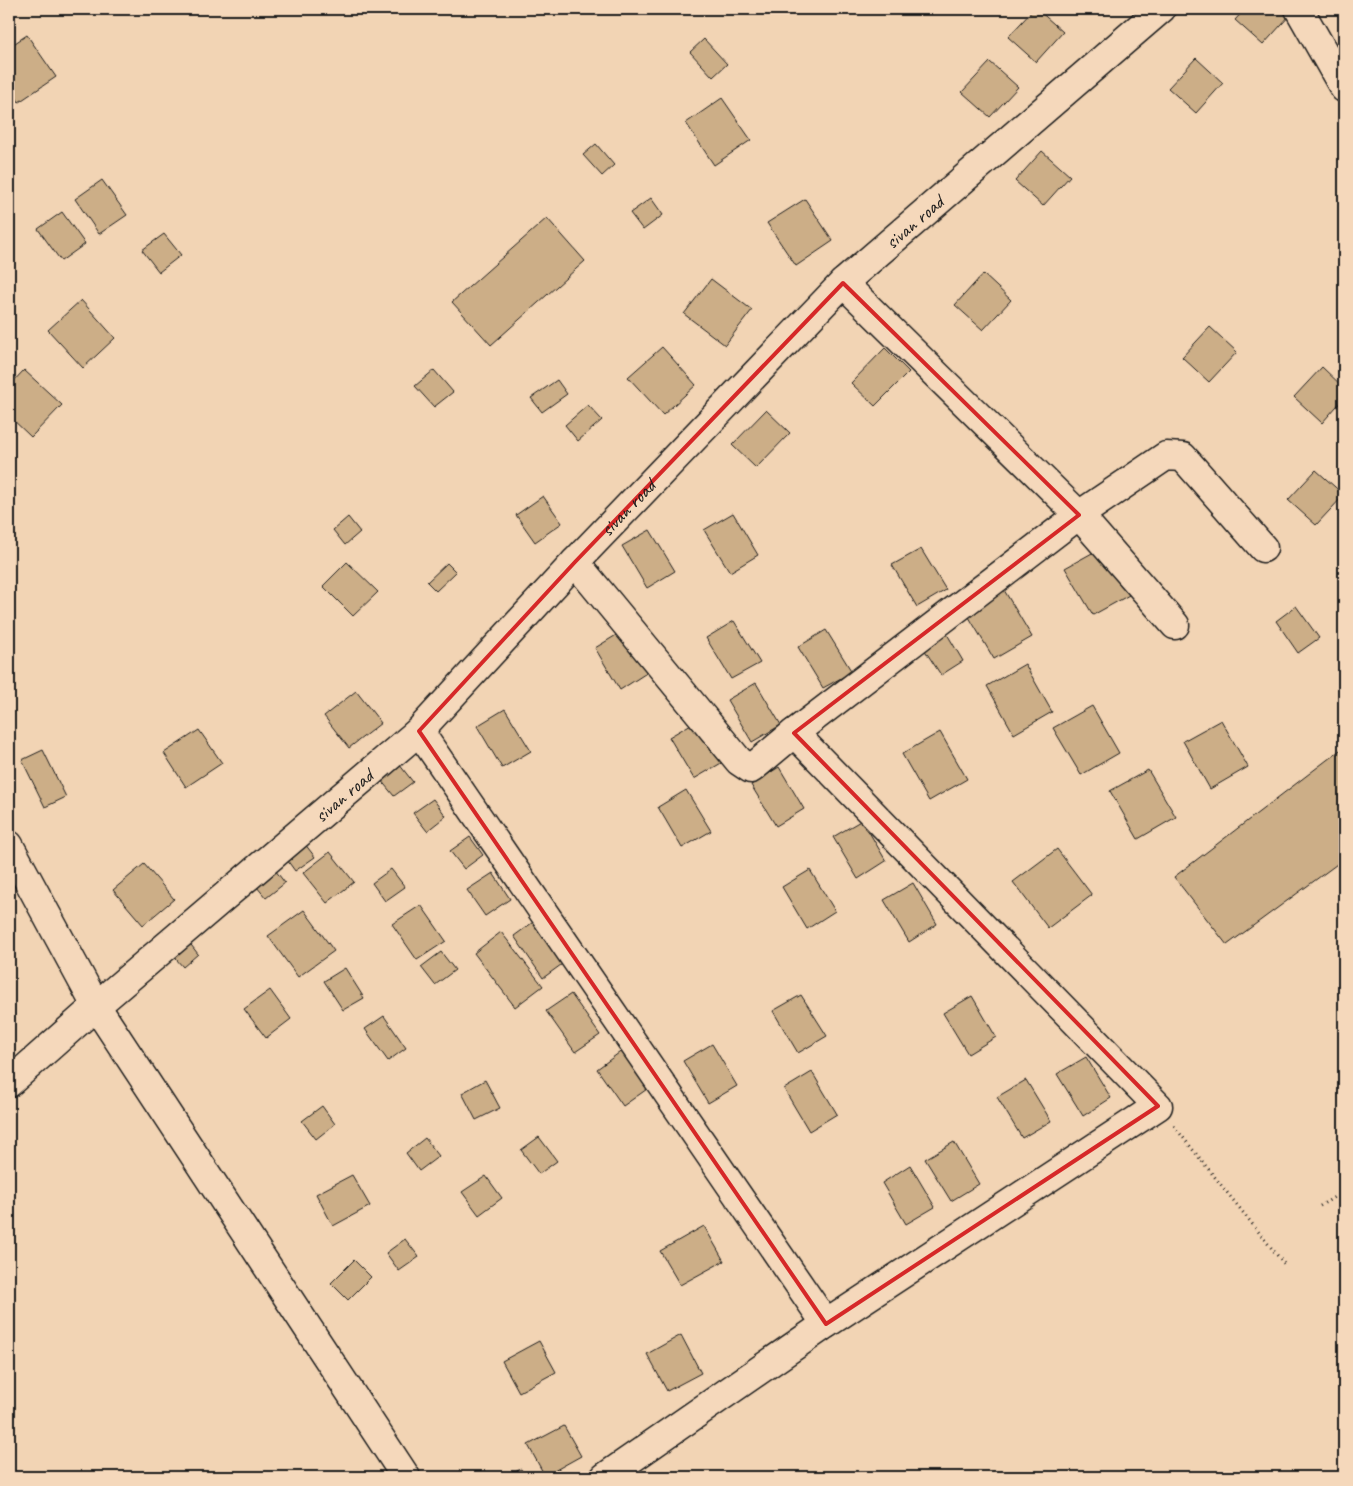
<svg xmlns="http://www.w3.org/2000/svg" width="1353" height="1486" viewBox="0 0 1353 1486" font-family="Caveat,sans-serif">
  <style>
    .building { fill: #ccae87; stroke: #1c1c1c }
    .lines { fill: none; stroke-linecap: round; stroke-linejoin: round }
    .street-casing { stroke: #1c1c1c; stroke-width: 31 }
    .secondary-casing { stroke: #1c1c1c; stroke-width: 31 }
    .path { stroke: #1c1c1c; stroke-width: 3; stroke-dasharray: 1 4; stroke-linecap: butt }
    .street { stroke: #f5d8bb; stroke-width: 28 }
    .secondary { stroke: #f5d8bb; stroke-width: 28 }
    .marked { fill: none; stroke: #d62828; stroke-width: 4; stroke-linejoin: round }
    .labels { text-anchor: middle; stroke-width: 5; stroke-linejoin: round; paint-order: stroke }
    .street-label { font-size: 20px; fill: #1c1c1c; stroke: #f5d8bb }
  </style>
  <rect width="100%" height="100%" fill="#f2d4b4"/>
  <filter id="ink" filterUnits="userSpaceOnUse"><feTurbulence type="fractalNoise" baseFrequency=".02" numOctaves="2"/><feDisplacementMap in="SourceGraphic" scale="10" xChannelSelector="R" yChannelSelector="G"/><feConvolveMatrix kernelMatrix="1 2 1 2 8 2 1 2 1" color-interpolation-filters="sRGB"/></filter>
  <g filter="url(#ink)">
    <g class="building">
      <path d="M 1034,9 L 1037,9 L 1063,32 L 1036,62 L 1008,37 Z"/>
      <path d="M 1245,9 L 1284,9 L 1291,14 L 1263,45 L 1235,20 Z"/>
      <path d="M 27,35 L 56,77 L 19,102 L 9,87 L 9,47 Z"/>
      <path d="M 704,39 L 727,64 L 713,77 L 690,52 Z"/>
      <path d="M 1196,58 L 1223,83 L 1196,113 L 1168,88 Z"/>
      <path d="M 990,62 L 1018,87 L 990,117 L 962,92 Z"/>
      <path d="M 722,98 L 751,140 L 714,165 L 686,123 Z"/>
      <path d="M 596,144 L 614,165 L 602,176 L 583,155 Z"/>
      <path d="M 1042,151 L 1070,176 L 1043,206 L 1015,181 Z"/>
      <path d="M 102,180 L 127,215 L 99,234 L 75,199 Z"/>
      <path d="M 651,198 L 663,215 L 643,230 L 630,213 Z"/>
      <path d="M 805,199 L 833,241 L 796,266 L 767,223 Z"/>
      <path d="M 62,212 L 85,244 L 61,261 L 38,229 Z"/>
      <path d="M 547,218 L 585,261 L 491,345 L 452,302 Z"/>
      <path d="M 164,234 L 181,255 L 159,272 L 142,250 Z"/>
      <path d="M 983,274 L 1011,300 L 983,330 L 955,305 Z"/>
      <path d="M 711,279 L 752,310 L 725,345 L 684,314 Z"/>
      <path d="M 81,300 L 115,338 L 83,368 L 48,330 Z"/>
      <path d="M 1210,327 L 1237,352 L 1209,382 L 1182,357 Z"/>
      <path d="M 662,347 L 696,385 L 663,415 L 628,377 Z"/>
      <path d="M 885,348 L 909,372 L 875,406 L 851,383 Z"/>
      <path d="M 1322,367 L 1344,388 L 1344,398 L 1322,423 L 1294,397 Z"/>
      <path d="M 24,370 L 62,405 L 31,437 L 9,416 L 9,386 Z"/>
      <path d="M 434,370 L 453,392 L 434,407 L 415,386 Z"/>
      <path d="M 557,380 L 567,394 L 542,412 L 531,398 Z"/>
      <path d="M 588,405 L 602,420 L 578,441 L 565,425 Z"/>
      <path d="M 766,410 L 790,433 L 756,468 L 732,445 Z"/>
      <path d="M 1316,470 L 1344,495 L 1316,525 L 1288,500 Z"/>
      <path d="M 543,496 L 562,523 L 535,542 L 516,515 Z"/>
      <path d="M 733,513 L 758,555 L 730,572 L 704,530 Z"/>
      <path d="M 348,517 L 360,532 L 345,545 L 333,530 Z"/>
      <path d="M 650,530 L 675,571 L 647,588 L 622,546 Z"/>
      <path d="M 1103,547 L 1131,594 L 1093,615 L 1065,568 Z"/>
      <path d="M 921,549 L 946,590 L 917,607 L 892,565 Z"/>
      <path d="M 347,562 L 378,592 L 353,616 L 323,586 Z"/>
      <path d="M 447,563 L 456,572 L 436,591 L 427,582 Z"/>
      <path d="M 1004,590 L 1032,637 L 994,659 L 966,612 Z"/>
      <path d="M 1296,606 L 1319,638 L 1298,653 L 1276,621 Z"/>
      <path d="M 734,621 L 760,663 L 731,679 L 706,638 Z"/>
      <path d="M 826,630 L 852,672 L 823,688 L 798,647 Z"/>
      <path d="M 623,631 L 648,672 L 620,690 L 595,648 Z"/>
      <path d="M 947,634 L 963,661 L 941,675 L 924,649 Z"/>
      <path d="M 1025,664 L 1052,712 L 1014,734 L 987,686 Z"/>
      <path d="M 756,683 L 781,725 L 752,742 L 727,700 Z"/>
      <path d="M 356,691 L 381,723 L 349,748 L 324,716 Z"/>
      <path d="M 1092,706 L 1119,753 L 1081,775 L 1053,728 Z"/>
      <path d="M 505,709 L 531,751 L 502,768 L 477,726 Z"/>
      <path d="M 698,720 L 723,762 L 694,779 L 669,737 Z"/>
      <path d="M 1221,720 L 1248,767 L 1210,789 L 1183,741 Z"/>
      <path d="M 199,730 L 222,763 L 186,787 L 164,753 Z"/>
      <path d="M 940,732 L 967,779 L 929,801 L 902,754 Z"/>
      <path d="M 1344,747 L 1344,859 L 1227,945 L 1174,877 Z"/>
      <path d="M 43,750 L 66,797 L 45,807 L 22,760 Z"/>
      <path d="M 399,764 L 413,782 L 394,796 L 380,779 Z"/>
      <path d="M 779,767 L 804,809 L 776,826 L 751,785 Z"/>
      <path d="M 1148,770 L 1176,817 L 1138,839 L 1110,791 Z"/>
      <path d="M 686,790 L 711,831 L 682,848 L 658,807 Z"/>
      <path d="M 433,799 L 446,816 L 427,831 L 413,813 Z"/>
      <path d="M 862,820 L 886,861 L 858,879 L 833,837 Z"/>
      <path d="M 470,837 L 483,855 L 464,869 L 450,851 Z"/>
      <path d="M 301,839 L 315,857 L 295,871 L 282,853 Z"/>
      <path d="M 1057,849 L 1092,895 L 1048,928 L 1013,882 Z"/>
      <path d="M 330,852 L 354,882 L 327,903 L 303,873 Z"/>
      <path d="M 144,864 L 174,899 L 143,925 L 113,890 Z"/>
      <path d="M 272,866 L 285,883 L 266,898 L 252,881 Z"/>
      <path d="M 391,869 L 405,887 L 385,901 L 372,883 Z"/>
      <path d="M 810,870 L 835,911 L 807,929 L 782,887 Z"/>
      <path d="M 493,873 L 510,899 L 485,916 L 467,890 Z"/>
      <path d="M 913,883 L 937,924 L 909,942 L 884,900 Z"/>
      <path d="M 421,905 L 446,941 L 417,960 L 392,924 Z"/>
      <path d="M 304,910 L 334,951 L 298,977 L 268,936 Z"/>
      <path d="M 536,920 L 565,962 L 543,978 L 514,936 Z"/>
      <path d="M 501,932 L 543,986 L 515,1007 L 474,953 Z"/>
      <path d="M 185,937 L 198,954 L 183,967 L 169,951 Z"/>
      <path d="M 441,952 L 455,970 L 435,985 L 421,967 Z"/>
      <path d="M 345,968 L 364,998 L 343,1010 L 324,981 Z"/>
      <path d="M 270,990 L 291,1019 L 266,1038 L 244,1009 Z"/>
      <path d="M 571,994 L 600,1035 L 575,1052 L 546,1011 Z"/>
      <path d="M 801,995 L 827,1036 L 798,1053 L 773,1011 Z"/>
      <path d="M 972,996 L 996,1037 L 968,1054 L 943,1013 Z"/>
      <path d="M 384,1016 L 406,1048 L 388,1061 L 365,1029 Z"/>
      <path d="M 712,1044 L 737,1086 L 708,1103 L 683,1061 Z"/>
      <path d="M 623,1050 L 650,1087 L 623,1106 L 597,1069 Z"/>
      <path d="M 1086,1057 L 1111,1098 L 1083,1116 L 1057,1074 Z"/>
      <path d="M 812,1072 L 837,1114 L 809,1131 L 784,1089 Z"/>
      <path d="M 485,1080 L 500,1108 L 476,1120 L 462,1093 Z"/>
      <path d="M 1026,1080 L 1051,1121 L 1022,1138 L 997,1097 Z"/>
      <path d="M 322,1106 L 335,1124 L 316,1139 L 302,1121 Z"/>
      <path d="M 539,1137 L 557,1161 L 539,1174 L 521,1150 Z"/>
      <path d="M 425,1138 L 439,1156 L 419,1171 L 406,1153 Z"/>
      <path d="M 954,1142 L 979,1184 L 951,1201 L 925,1159 Z"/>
      <path d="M 910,1165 L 935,1207 L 906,1224 L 882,1183 Z"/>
      <path d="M 352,1175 L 370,1206 L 333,1226 L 316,1194 Z"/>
      <path d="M 486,1176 L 502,1198 L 479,1215 L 462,1192 Z"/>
      <path d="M 704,1226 L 724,1261 L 680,1285 L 660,1251 Z"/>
      <path d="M 405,1239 L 419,1257 L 399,1271 L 386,1253 Z"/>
      <path d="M 354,1260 L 371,1277 L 348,1300 L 331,1283 Z"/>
      <path d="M 1344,1264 L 1344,1276 L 1338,1268 Z"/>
      <path d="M 681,1335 L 701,1373 L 667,1391 L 647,1354 Z"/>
      <path d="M 539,1341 L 556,1372 L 519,1392 L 502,1361 Z"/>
      <path d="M 564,1426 L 581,1456 L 545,1476 L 528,1445 Z"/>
      <path d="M 521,1469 L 526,1477 L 505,1477 Z"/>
    </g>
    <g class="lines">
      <g class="street-casing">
        <g id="street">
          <path d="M 1299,9 L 1344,88"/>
          <path d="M 575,562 L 739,761 L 751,769 L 794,733 L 1079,515 L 843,283"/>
          <path d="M 1175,625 L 1079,515 L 1166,456 L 1183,457 L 1263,548"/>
          <path d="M 419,731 L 826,1324"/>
          <path id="s1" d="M 9,1083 L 96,1006 L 419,731 L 575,562 L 843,283 L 1161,9"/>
          <path d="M 605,1477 L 826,1324 L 1158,1106 L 794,733"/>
        </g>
      </g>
      <g class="secondary-casing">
        <path id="secondary" d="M 9,845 L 96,1006 L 406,1477"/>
      </g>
      <g class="path">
        <path d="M 1174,1126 L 1285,1265"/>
        <path d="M 1320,1206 L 1344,1191"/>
      </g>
      <use href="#street" class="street"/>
      <use href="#secondary" class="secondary"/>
    </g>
  </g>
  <path class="marked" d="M 843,283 L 1079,515 L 794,733 L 1158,1106 L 826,1324 L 419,731 L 575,562 Z"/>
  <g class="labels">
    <g class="street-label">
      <text dy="7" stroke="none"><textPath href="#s1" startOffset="1251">sivan road</textPath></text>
      <text dy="7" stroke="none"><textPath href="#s1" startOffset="846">sivan road</textPath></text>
      <text dy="7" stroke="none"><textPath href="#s1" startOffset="441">sivan road</textPath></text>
    </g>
  </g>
  <rect width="1353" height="1486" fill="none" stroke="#f5d8bb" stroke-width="30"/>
  <rect x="15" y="15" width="1323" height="1456" fill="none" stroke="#1c1c1c" stroke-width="2" filter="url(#ink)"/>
</svg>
